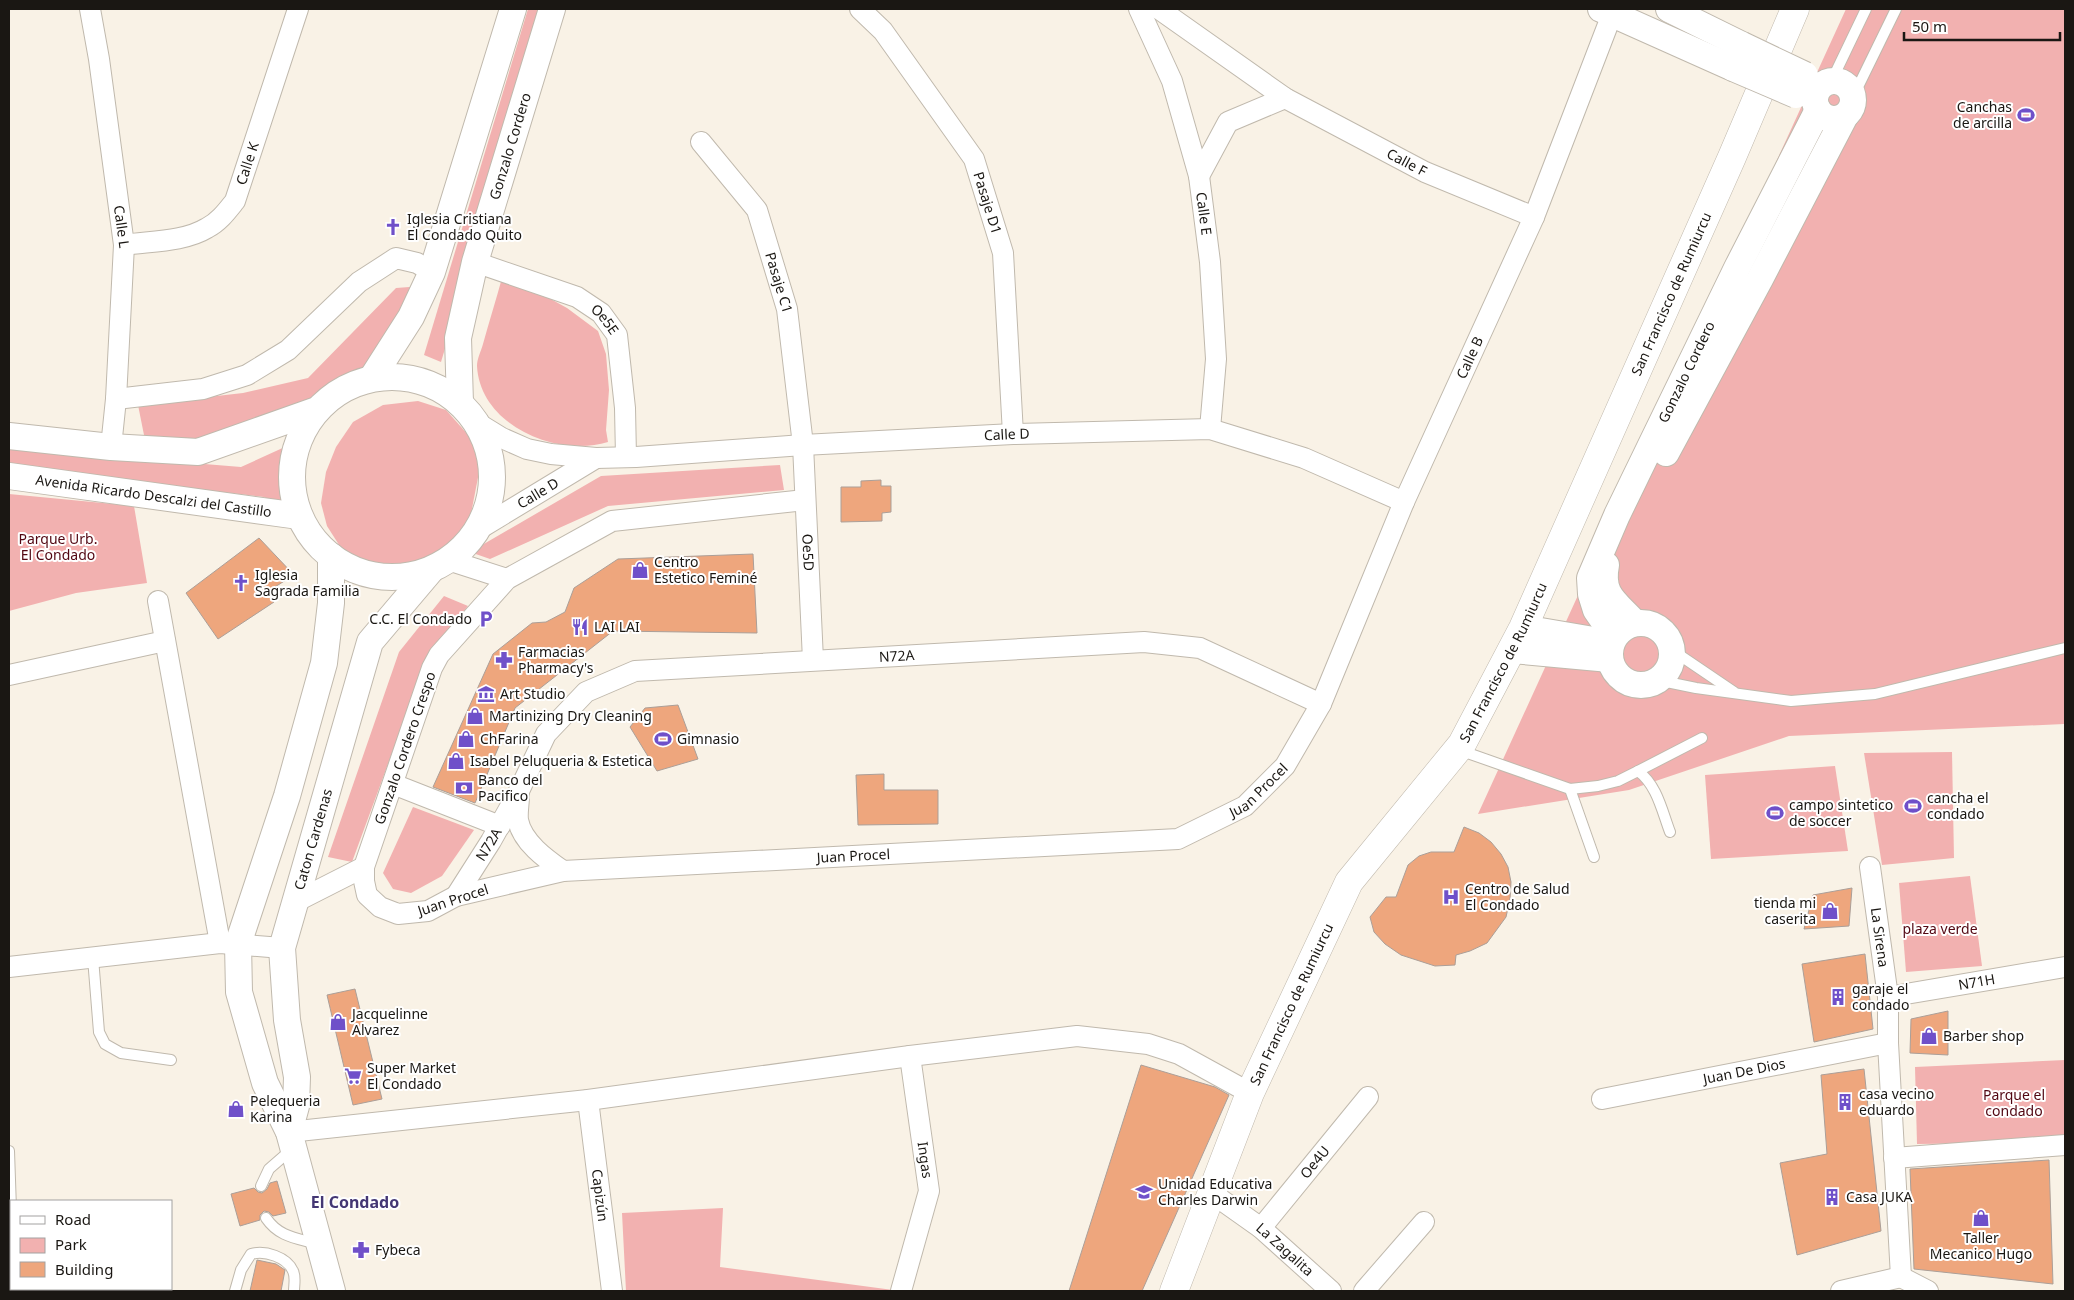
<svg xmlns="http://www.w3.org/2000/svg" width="2074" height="1300" viewBox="0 0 2074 1300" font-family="'Noto Sans',sans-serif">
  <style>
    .green { fill: #f2b1b0 }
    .building { fill: #eea67d; stroke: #ab9f98 }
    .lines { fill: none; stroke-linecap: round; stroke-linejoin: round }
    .service-casing { stroke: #c0b9ad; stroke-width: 12 }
    .minor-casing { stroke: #c0b9ad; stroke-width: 22 }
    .tertiary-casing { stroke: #c0b9ad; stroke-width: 28 }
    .secondary-casing { stroke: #c0b9ad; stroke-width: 29 }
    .service { stroke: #fff; stroke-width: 10 }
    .minor { stroke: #fff; stroke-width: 20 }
    .tertiary { stroke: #fff; stroke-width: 26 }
    .secondary { stroke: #fff; stroke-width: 28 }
    .tertiary-bridge-casing { stroke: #c0b9ad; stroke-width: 28; stroke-linecap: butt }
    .tertiary-bridge { stroke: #fff; stroke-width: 26 }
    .labels { text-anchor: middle; stroke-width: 4; stroke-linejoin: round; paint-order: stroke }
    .poi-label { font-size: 14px; fill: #1a1713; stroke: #fff; text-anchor: start }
    .street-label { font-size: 14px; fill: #1a1713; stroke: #fff }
    .park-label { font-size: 14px; fill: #520712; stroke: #fff }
    .quarter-label { font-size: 16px; font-weight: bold; fill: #443774; stroke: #fff }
  </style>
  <rect width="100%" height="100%" fill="#f9f2e6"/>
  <g class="green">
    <path d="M 528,9 L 546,9 L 441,362 L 424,355 Z"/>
    <path d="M 1846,9 L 2065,9 L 2065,729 L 2064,724 L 1789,736 L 1629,790 L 1478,814 Z"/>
    <path d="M 502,278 L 527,286 L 567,308 L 598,331 L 606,354 L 609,390 L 606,430 L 608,442 C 556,458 480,425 477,366 C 477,359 481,351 483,344 C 489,322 496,300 502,278 Z"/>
    <path d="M 423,286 L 368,365 L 311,407 L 197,443 L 145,440 L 138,405 L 243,393 L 308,378 L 396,288 Z"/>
    <path d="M 418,401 L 446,410 L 470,437 L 480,467 L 470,519 L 443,550 L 416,565 L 387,568 L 359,561 L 341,548 L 327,526 L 321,503 L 326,472 L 336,447 L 353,422 L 383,405 Z"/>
    <path d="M 287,446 L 280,488 L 284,508 L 264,497 L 9,467 L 9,448 L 241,467 Z"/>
    <path d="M 780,465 L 784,490 L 608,506 L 490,559 L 470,552 L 601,476 Z"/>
    <path d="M 9,494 L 134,506 L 147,583 L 76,593 L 9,611 Z"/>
    <path d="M 444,596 L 468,606 L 428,655 L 352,862 L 328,857 L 399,652 Z"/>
    <path d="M 1952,752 L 1954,858 L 1882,865 L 1864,753 Z"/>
    <path d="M 1835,766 L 1848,851 L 1711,859 L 1705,775 Z"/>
    <path d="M 413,807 L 474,830 L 442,876 L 411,893 L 393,889 L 383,873 Z"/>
    <path d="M 1970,876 L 1982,966 L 1906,972 L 1899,883 Z"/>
    <path d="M 2065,1060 L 2065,1142 L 1917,1144 L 1915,1067 Z"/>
    <path d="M 723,1208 L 720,1267 L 893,1290 L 893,1291 L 626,1291 L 622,1213 Z"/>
  </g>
  <g class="building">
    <path d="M 881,480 L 881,486 L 891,486 L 891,512 L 882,513 L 882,521 L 841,522 L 841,487 L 861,487 L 861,481 Z"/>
    <path d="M 259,538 L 294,575 L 270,590 L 274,602 L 218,639 L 186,593 Z"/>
    <path d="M 753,554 L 757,633 L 613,631 L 515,708 L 475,803 L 433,787 L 493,654 L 532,623 L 546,622 L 565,612 L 574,588 L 618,559 Z"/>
    <path d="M 678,705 L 698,759 L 657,771 L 630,727 L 645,708 Z"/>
    <path d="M 884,774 L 884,790 L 938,790 L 938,824 L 858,825 L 856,775 Z"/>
    <path d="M 1464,827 L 1479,833 L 1491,842 L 1501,854 L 1508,867 L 1511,882 L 1510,899 L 1506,917 L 1487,943 L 1470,951 L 1456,955 L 1455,965 L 1435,966 L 1401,955 L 1385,944 L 1374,932 L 1370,917 L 1386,897 L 1396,897 L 1408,865 L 1419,856 L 1431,852 L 1454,852 Z"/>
    <path d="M 1852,888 L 1849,926 L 1804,929 L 1813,895 Z"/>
    <path d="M 1865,954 L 1873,1029 L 1814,1042 L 1802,964 Z"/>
    <path d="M 355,989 L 382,1099 L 353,1105 L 327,995 Z"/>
    <path d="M 1948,1011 L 1948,1055 L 1910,1053 L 1911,1019 Z"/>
    <path d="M 1141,1065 L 1215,1087 L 1229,1095 L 1142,1291 L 1069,1291 Z"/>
    <path d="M 1864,1069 L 1881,1231 L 1797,1255 L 1780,1163 L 1827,1154 L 1821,1075 Z"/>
    <path d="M 2049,1160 L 2053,1284 L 1914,1269 L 1910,1169 Z"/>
    <path d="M 277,1181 L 286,1213 L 273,1216 L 269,1212 L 264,1211 L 260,1215 L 260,1220 L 240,1226 L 231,1194 L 254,1188 L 258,1192 L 262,1193 L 267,1189 L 270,1183 Z"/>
    <path d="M 257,1260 L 276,1264 L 285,1270 L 281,1291 L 250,1291 Z"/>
  </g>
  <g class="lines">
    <g class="service-casing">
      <g id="service">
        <path d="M 1831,82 L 1866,9"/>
        <path d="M 1853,97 L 1896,9"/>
        <path d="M 1672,650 L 1734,692"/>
        <path d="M 1657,680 L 1696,688 L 1791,701 L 1875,694 L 2065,648"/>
        <path d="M 1459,750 L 1570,789 L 1598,786 L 1618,781 L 1638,771 C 1657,785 1662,811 1670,832"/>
        <path d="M 1638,771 L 1702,738"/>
        <path d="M 1570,789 L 1594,857"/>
        <path d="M 93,958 L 99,1032 L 105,1044 L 121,1053 L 171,1060"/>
        <path d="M 9,1151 L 11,1209"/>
        <path d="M 261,1186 L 269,1169 L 292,1149"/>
        <path d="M 266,1218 C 279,1237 296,1238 317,1244"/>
        <path d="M 14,1289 L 14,1291"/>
        <path d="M 45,1291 L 45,1289"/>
        <path d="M 131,1291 L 132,1289"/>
        <path d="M 235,1291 L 241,1270 L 251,1254 C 265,1250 287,1257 293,1271 C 296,1277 294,1285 294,1291"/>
      </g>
    </g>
    <g class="minor-casing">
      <g id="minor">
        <path id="s1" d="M 90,9 L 99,59 L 124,245 L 116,399 L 111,447"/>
        <path id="s2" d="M 860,9 L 883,31 L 974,159 L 1003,253 L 1013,434"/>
        <path id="s3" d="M 1139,9 L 1172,81 L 1199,176 L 1210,262 L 1216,359 L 1210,429"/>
        <path id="s4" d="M 1159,9 L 1285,98 L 1425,172 L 1534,217"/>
        <path id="s5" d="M 701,142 L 757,210 L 787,309 L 803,445 L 813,660"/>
        <path d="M 1199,176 L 1228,122 L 1285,98"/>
        <path id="s6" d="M 124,245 C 150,241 184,242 207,228 C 219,222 227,211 235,201 L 298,9"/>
        <path id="s7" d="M 475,262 L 577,297 L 601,313 L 617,335 L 625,408 L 626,457"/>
        <path d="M 116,399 L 203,389 L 247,375 L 288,350 L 359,282 L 396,258 L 417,263 L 432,272"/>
        <path id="s8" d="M 476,422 L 502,438 L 527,449 L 551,454 L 596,458 L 636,457 L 803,445 L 1013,434 L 1210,429 L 1304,458 L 1404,502"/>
        <path id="s9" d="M 805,500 L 612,521 L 507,579 L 439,655 L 432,668 L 364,867 L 364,881 L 367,895 L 380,907 L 398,914 L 428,911 L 456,896 L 563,871 L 1178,839 L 1245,806 L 1285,766 L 1321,704 L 1404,502 L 1534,217 L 1614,9"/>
        <path id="s10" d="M 479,529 L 596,458"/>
        <path d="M 448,560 L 507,579"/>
        <path d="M 158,601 L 220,943"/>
        <path d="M 9,675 L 165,641"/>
        <path d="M 393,784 L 500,826"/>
        <path d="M 519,796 C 519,803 517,813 518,820 C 522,842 546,859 563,871"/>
        <path id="s11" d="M 1870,867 L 1888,997 L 1888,1043 L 1901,1277"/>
        <path id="s12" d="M 456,896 L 491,841 L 519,791 L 546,734 L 586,692 L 635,671 L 1144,642 L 1200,648 L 1321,704"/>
        <path d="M 297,901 L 364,867"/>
        <path d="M 9,967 L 220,943 L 282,948"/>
        <path id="s13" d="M 1888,997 L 2065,967"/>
        <path id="s14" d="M 1602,1099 L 1888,1043"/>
        <path id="s15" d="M 588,1100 L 612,1291"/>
        <path d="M 289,1132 L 588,1100 L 910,1056 L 1077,1036 L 1148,1044 L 1179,1054 L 1250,1093"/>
        <path d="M 1894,1158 L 2065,1145"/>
        <path id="s16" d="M 1213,1194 L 1261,1228 L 1331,1291"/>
        <path id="s17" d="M 1261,1228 L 1368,1097"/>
        <path d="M 1901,1277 L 1928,1291"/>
        <path d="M 901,1291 L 929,1191 L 910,1056"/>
        <path d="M 1364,1291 L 1424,1222"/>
        <path d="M 1841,1291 L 1901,1277"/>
      </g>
    </g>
    <g class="tertiary-casing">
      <g id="tertiary">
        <path d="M 1601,9 L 1733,68"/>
        <path d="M 1669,9 L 1742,45"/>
        <circle cx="1834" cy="100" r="19"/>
        <circle cx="392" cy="477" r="100"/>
        <path d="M 372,378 L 411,317 L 432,272 L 513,9"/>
        <path id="s18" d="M 460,403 L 458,338 L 475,262 L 552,9"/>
        <path d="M 9,436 L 111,447 L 198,452 L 314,411"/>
        <path d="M 1666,453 L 1760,279 L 1845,116"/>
        <path id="s19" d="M 9,476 L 299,516"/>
        <path d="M 331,556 L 331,603 L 324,663 L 287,796 L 238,944 L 239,992 L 265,1083 L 289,1132 L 332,1291"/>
        <path d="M 1606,565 C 1600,595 1616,602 1635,623"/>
        <circle cx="1641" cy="654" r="31"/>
        <path d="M 1523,628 L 1611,643"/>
        <path id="s20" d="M 1614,636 L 1596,610 L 1591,594 L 1590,578 L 1617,515 L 1737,268 L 1818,110"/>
        <path d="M 1512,650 L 1610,659"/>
        <path id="s21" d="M 289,1132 L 296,1106 L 297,1077 L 287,1020 L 282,948 L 370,642 L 431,570"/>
      </g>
    </g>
    <g class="secondary-casing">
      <g id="secondary">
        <path id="s22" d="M 1174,1291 L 1250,1093 L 1349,882 L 1462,744 L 1523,628 L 1732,157 L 1795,9"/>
      </g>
    </g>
    <use href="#service" class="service"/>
    <use href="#minor" class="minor"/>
    <use href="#tertiary" class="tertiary"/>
    <use href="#secondary" class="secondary"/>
    <g class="tertiary-bridge-casing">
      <g id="tertiary-bridge">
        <path d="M 1742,45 L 1805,75"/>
        <path d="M 1733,68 L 1796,95"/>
      </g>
    </g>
    <use href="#tertiary-bridge" class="tertiary-bridge"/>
  </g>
  <defs>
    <g id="stadium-bare" transform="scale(1.35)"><path d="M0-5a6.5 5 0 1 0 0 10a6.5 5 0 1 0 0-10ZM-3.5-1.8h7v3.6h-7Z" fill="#6f50c9" stroke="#fff" stroke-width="2.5" paint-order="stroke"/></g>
    <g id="church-bare" transform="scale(1.35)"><path d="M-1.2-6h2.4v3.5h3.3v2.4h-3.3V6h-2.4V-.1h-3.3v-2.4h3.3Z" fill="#6f50c9" stroke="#fff" stroke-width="2.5" paint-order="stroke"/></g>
    <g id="shop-bare" transform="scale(1.35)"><path d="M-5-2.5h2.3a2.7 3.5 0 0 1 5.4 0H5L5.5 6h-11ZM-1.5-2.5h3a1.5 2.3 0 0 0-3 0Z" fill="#6f50c9" stroke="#fff" stroke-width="2.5" paint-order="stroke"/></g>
    <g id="parking-bare" transform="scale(1.35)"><path d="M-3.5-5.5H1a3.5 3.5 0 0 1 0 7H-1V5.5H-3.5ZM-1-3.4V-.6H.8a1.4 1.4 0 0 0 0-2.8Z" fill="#6f50c9" stroke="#fff" stroke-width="2.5" paint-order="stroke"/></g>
    <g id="restaurant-bare" transform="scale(1.35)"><path d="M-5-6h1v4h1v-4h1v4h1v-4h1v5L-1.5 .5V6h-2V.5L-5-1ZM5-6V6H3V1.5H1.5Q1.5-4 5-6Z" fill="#6f50c9" stroke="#fff" stroke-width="2.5" paint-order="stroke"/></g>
    <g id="pharmacy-bare" transform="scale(1.35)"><path d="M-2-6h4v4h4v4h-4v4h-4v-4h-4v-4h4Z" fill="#6f50c9" stroke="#fff" stroke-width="2.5" paint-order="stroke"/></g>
    <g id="museum-bare" transform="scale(1.35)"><path d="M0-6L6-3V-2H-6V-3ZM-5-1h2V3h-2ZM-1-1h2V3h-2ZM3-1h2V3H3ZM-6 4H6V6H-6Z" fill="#6f50c9" stroke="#fff" stroke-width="2.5" paint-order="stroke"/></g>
    <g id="bank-bare" transform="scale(1.35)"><path d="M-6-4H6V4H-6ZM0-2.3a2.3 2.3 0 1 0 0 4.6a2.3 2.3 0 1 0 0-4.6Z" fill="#6f50c9" stroke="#fff" stroke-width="2.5" paint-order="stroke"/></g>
    <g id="hospital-bare" transform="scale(1.35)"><path d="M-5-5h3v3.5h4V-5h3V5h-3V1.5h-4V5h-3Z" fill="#6f50c9" stroke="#fff" stroke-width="2.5" paint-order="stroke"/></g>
    <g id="building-bare" transform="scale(1.35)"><path d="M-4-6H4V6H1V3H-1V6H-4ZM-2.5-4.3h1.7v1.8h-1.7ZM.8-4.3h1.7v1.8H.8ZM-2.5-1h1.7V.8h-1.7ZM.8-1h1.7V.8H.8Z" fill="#6f50c9" stroke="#fff" stroke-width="2.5" paint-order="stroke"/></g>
    <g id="supermarket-bare" transform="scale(1.35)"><path d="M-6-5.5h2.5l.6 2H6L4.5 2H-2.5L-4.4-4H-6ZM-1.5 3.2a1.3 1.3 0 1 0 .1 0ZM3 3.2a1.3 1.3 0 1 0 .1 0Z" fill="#6f50c9" stroke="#fff" stroke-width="2.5" paint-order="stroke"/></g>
    <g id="school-bare" transform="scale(1.35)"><path d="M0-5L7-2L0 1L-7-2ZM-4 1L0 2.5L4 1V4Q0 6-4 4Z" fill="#6f50c9" stroke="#fff" stroke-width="2.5" paint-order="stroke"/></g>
  </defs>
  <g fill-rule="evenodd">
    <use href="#stadium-bare" x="2026" y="115"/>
    <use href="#church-bare" x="393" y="227"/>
    <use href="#shop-bare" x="640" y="570"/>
    <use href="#church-bare" x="241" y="583"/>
    <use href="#parking-bare" x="486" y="619"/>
    <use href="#restaurant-bare" x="580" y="627"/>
    <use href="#pharmacy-bare" x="504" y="660"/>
    <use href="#museum-bare" x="486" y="694"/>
    <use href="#shop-bare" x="475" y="716"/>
    <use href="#shop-bare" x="466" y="739"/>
    <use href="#stadium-bare" x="663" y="739"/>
    <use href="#shop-bare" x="456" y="761"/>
    <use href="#bank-bare" x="464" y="788"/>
    <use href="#stadium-bare" x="1913" y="806"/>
    <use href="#stadium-bare" x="1775" y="813"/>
    <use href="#hospital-bare" x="1451" y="897"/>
    <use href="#shop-bare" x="1830" y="911"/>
    <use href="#building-bare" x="1838" y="997"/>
    <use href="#shop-bare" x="338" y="1022"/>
    <use href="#shop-bare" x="1929" y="1036"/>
    <use href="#supermarket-bare" x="353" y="1076"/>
    <use href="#building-bare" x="1845" y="1102"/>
    <use href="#shop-bare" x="236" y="1109"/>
    <use href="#school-bare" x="1144" y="1192"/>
    <use href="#building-bare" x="1832" y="1197"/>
    <use href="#shop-bare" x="1981" y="1218"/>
    <use href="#pharmacy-bare" x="361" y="1250"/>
  </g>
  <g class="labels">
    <g class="poi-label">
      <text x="2012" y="112" text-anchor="end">Canchas<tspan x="2012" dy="16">de arcilla</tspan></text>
      <text x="407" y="224">Iglesia Cristiana<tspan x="407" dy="16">El Condado Quito</tspan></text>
      <text x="654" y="567">Centro<tspan x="654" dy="16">Estetico Feminé</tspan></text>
      <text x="255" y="580">Iglesia<tspan x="255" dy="16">Sagrada Familia</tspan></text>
      <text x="472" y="624" text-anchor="end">C.C. El Condado</text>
      <text x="594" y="632">LAI LAI</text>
      <text x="518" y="657">Farmacias<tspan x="518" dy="16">Pharmacy's</tspan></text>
      <text x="500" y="699">Art Studio</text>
      <text x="489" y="721">Martinizing Dry Cleaning</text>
      <text x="480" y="744">ChFarina</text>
      <text x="677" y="744">Gimnasio</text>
      <text x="470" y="766">Isabel Peluqueria &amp; Estetica</text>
      <text x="478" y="785">Banco del<tspan x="478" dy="16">Pacifico</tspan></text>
      <text x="1927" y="803">cancha el<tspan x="1927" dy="16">condado</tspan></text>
      <text x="1789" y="810">campo sintetico<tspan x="1789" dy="16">de soccer</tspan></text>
      <text x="1465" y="894">Centro de Salud<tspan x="1465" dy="16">El Condado</tspan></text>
      <text x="1816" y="908" text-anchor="end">tienda mi<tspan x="1816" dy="16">caserita</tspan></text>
      <text x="1852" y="994">garaje el<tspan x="1852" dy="16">condado</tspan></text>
      <text x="352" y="1019">Jacquelinne<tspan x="352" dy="16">Alvarez</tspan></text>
      <text x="1943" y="1041">Barber shop</text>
      <text x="367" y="1073">Super Market<tspan x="367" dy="16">El Condado</tspan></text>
      <text x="1859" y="1099">casa vecino<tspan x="1859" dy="16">eduardo</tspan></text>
      <text x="250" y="1106">Pelequeria<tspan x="250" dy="16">Karina</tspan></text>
      <text x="1158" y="1189">Unidad Educativa<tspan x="1158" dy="16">Charles Darwin</tspan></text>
      <text x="1846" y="1202">Casa JUKA</text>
      <text x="1981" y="1243" text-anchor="middle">Taller<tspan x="1981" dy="16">Mecanico Hugo</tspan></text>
      <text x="375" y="1255">Fybeca</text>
    </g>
    <g class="street-label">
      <text dy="5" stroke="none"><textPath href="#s18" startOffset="264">Gonzalo Cordero</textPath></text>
      <text dy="5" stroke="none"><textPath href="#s4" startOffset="292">Calle F</textPath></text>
      <text dy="5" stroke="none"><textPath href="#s6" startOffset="164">Calle K</textPath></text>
      <text dy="5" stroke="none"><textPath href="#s2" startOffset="235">Pasaje D1</textPath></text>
      <text dy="5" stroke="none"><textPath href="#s3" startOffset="216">Calle E</textPath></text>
      <text dy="5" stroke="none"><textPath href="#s1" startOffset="220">Calle L</textPath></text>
      <text dy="5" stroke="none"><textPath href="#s5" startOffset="164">Pasaje C1</textPath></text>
      <text dy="5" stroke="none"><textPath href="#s22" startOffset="1120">San Francisco de Rumiurcu</textPath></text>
      <text dy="5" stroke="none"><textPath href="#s7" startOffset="144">Oe5E</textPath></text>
      <text dy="5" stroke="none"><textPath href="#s9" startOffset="2074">Calle B</textPath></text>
      <text dy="5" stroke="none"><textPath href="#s20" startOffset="292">Gonzalo Cordero</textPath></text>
      <text dy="5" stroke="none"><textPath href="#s8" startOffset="539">Calle D</textPath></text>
      <text dy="5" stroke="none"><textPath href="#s10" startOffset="69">Calle D</textPath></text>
      <text dy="5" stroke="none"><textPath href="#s19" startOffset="146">Avenida Ricardo Descalzi del Castillo</textPath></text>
      <text dy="5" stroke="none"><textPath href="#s5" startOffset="436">Oe5D</textPath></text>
      <text dy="5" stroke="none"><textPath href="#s12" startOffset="559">N72A</textPath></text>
      <text dy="5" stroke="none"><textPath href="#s22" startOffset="715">San Francisco de Rumiurcu</textPath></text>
      <text transform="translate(405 748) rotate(-71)" y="5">Gonzalo Cordero Crespo</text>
      <text dy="5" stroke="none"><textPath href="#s9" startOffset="1589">Juan Procel</textPath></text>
      <text dy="5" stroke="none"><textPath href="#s21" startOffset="299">Caton Cardenas</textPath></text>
      <text dy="5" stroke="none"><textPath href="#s12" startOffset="61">N72A</textPath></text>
      <text dy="5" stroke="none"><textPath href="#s9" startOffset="1169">Juan Procel</textPath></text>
      <text transform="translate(453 900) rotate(-18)" y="5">Juan Procel</text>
      <text dy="5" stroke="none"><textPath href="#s11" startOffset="71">La Sirena</textPath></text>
      <text dy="5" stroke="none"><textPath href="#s13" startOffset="90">N71H</textPath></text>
      <text dy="5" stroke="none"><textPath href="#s22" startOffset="310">San Francisco de Rumiurcu</textPath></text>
      <text dy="5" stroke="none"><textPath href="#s14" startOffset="145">Juan De Dios</textPath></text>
      <text transform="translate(925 1160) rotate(82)" y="5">Ingas</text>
      <text dy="5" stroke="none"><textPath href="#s17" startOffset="85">Oe4U</textPath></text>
      <text dy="5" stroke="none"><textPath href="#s15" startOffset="96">Capizún</textPath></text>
      <text dy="5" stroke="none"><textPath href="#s16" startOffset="91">La Zagalita</textPath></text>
    </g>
    <g class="park-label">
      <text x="58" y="544">Parque Urb.<tspan x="58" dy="16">El Condado</tspan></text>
      <text x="1940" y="934">plaza verde</text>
      <text x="2014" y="1100">Parque el<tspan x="2014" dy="16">condado</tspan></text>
    </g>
    <g class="quarter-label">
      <text x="355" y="1208">El Condado</text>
    </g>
  </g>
  <rect width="2074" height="1300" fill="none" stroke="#1a1713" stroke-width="20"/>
  <rect x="10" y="1200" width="162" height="90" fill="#ffffff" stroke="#a3a2a1"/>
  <rect x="20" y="1216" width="25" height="8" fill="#ffffff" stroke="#a3a2a1"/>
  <text x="55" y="1225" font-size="15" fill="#1a1713">Road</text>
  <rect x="20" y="1238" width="25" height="15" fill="#f2b1b0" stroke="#a3a2a1"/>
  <text x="55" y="1250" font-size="15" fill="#1a1713">Park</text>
  <rect x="20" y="1262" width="25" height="15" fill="#eea67d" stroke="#a3a2a1"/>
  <text x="55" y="1275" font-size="15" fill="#1a1713">Building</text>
  <path d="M1904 32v8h156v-8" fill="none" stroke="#1a1713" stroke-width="2.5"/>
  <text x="1912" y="32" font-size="15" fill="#1a1713" stroke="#ffffff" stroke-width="4" paint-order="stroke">50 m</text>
</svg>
